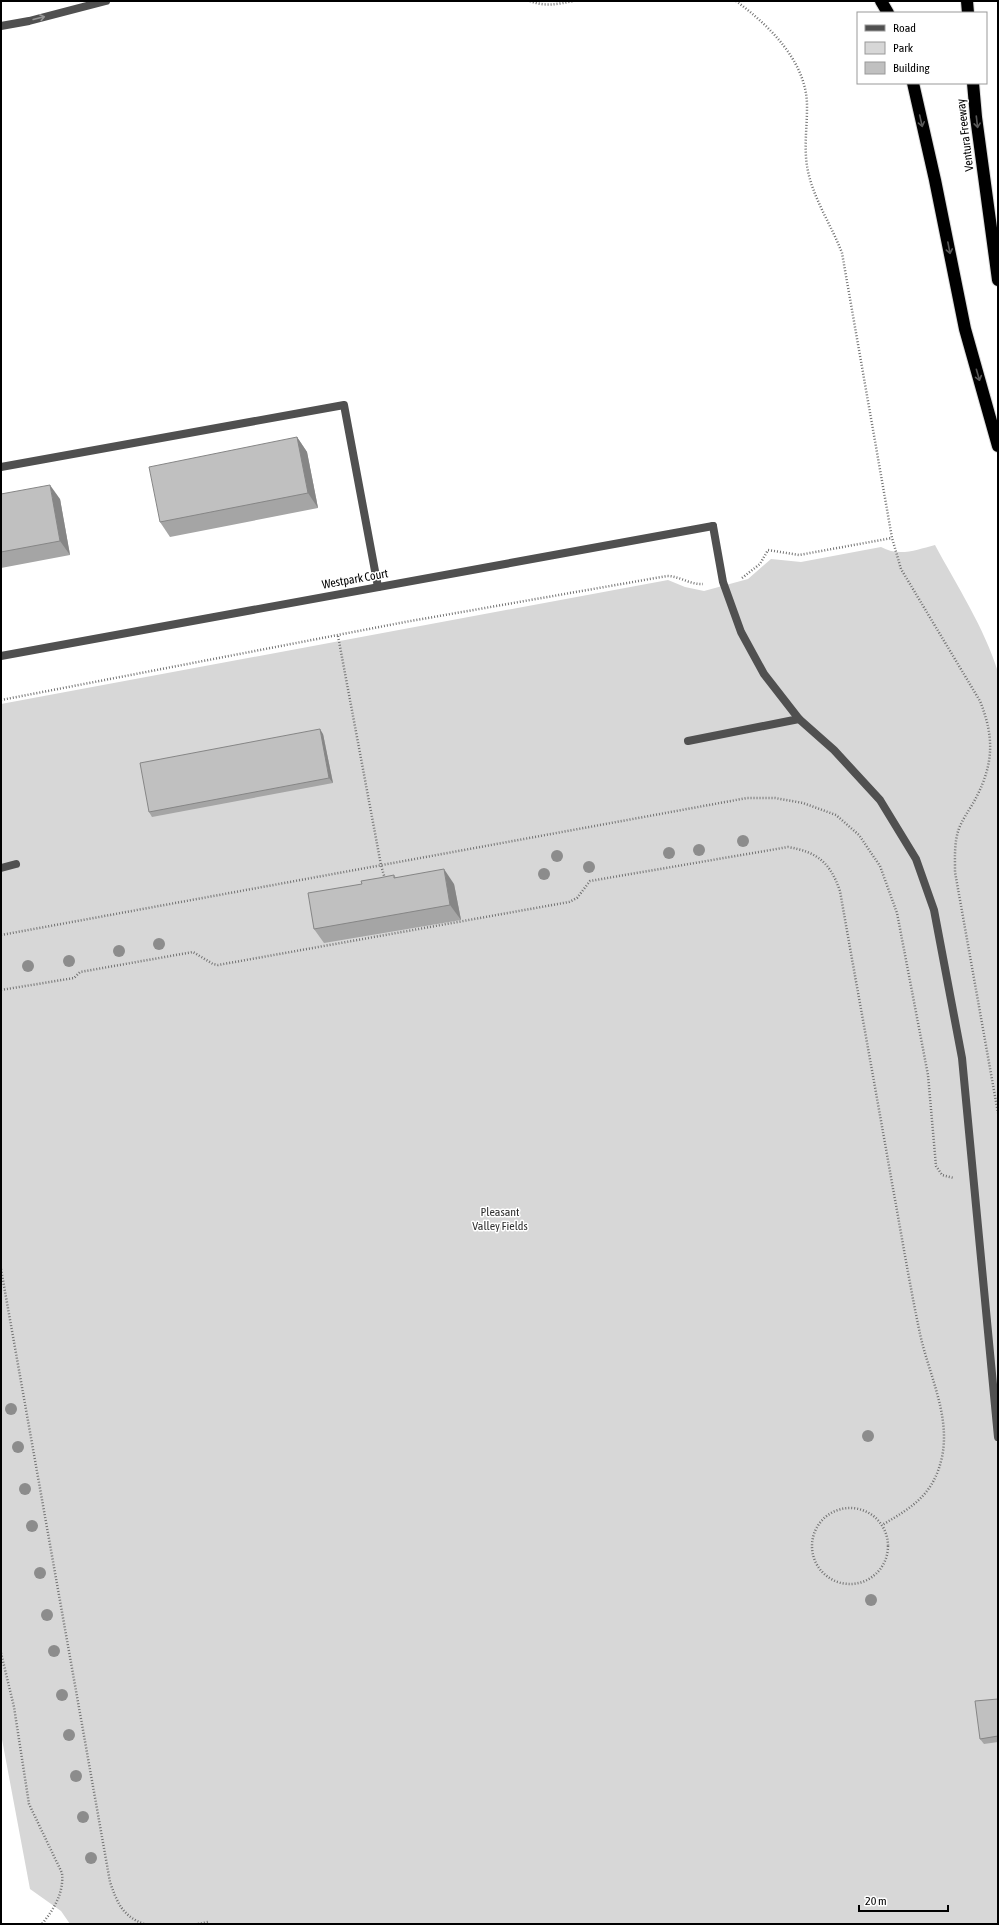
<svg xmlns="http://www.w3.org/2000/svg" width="999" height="1925" viewBox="0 0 999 1925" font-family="'Asap Condensed',sans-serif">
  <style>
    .green { fill: #d7d7d7 }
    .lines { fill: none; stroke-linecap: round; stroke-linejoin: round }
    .motorway-casing { stroke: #dbdbdb; stroke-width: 14 }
    .path { stroke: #727272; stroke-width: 2.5; stroke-dasharray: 1 2; stroke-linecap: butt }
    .service { stroke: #505050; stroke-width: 8 }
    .minor { stroke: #505050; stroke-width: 8 }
    .tertiary { stroke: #505050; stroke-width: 8 }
    .motorway { stroke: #000; stroke-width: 12 }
    .tree { fill: #8c8c8c }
    .wall { fill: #a5a5a5 }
    .shaded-wall { fill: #868686 }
    .building { fill: #c0c0c0; stroke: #868686 }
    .oneway { stroke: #969696 }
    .oneway2 { stroke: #595959 }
    .labels { text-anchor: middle; stroke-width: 3; stroke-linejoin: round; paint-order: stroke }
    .street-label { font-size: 12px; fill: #000; stroke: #fff }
    .park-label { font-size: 12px; fill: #2e2e2e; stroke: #fff }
  </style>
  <rect width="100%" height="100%" fill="#fff"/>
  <path class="green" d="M 935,545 C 957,586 984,627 998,672 L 998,1924 L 70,1924 L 61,1911 L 30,1889 L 1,1734 L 1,704 L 668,580 L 685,587 L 704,591 L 748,579 L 771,559 L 801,562 L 881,547 C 899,557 916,550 935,545 Z"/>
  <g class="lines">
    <g class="motorway-casing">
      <g id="motorway">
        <path d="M 881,1 L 888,13"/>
        <path d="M 967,1 L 968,13"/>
        <path d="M 913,83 L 935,180 L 965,329 L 998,446"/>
        <path d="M 973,83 L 976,117 L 998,280"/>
      </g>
    </g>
    <g class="path">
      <path d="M 530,1 C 545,7 558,4 574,1"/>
      <path d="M 736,1 C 770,26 808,63 807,108 C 807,128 804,146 807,166 C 812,197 831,224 842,253 L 892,538 L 901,569 L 980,701 C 994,736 994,762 977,796 C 972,806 965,815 960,826 C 954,840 955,856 955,872 L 998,1113"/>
      <path d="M 742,578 L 760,564 L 768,550 L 799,555 L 892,538"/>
      <path d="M 338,636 L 381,865 L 385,879"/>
      <path d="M 1,700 L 405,622 L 667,576 C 680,576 690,585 703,584"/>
      <path d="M 1,935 L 747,798 L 775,798 L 803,803 L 836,815 L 859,835 L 880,866 L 897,913 L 928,1075 L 936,1166 L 942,1175 L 954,1178"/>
      <path d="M 1,990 L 74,978 L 80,972 L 193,952 L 213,964 L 218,965 L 569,902 L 577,898 L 590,881 L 788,847 C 817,852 830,862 840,891 C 857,988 875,1086 892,1183 C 901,1232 909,1281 919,1329 C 927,1371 951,1414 942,1457 C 934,1494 913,1507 882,1525"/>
      <path d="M 1,1269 L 110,1882 C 117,1902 122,1916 144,1924"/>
      <circle cx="850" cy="1546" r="38"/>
      <path d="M 1,1653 L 14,1707 L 29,1804 L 62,1873 C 64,1893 54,1909 42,1924"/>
      <path d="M 198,1924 L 208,1922"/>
    </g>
    <g class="service">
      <path d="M 1,467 L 344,405 L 378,587"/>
      <path d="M 799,719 L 834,750 L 880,800 L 916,859 L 934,910 L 962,1058 L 998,1437"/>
      <path d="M 688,741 L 799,719 L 764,674 L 741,632 L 723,582 L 713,526"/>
      <path d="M 1,868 L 16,864"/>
    </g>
    <path class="minor" d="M 1,656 L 713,526"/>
    <path class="tertiary" d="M 1,26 L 29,21 L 106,1"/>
    <use href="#motorway" class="motorway"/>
  </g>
  <g class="tree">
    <circle cx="743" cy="841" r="6"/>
    <circle cx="699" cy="850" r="6"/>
    <circle cx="669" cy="853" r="6"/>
    <circle cx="557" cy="856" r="6"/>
    <circle cx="589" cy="867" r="6"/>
    <circle cx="544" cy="874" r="6"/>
    <circle cx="159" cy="944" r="6"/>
    <circle cx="119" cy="951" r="6"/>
    <circle cx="69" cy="961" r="6"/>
    <circle cx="28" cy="966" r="6"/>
    <circle cx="11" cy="1409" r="6"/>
    <circle cx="868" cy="1436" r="6"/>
    <circle cx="18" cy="1447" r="6"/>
    <circle cx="25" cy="1489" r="6"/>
    <circle cx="32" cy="1526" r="6"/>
    <circle cx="40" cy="1573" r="6"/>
    <circle cx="871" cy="1600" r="6"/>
    <circle cx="47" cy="1615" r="6"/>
    <circle cx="54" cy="1651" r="6"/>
    <circle cx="62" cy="1695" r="6"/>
    <circle cx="69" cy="1735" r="6"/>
    <circle cx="76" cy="1776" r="6"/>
    <circle cx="83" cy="1817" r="6"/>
    <circle cx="91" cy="1858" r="6"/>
  </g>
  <g class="wall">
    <path d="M 297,437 L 307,452 L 318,508 L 170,537 L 160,522 Z"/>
    <path d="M 1,494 L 60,499 L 70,555 L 1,568 Z"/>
    <path d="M 323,734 L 333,783 L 152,817 L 149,812 Z"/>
    <path d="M 394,875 L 396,878 L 454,884 L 461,920 L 324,943 L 314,929 L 362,884 Z"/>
    <path d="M 998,1699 L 998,1742 L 984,1744 L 980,1739 Z"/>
  </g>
  <g class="shaded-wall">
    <path d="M 297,437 L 307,452 L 318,508 L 308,493 Z"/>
    <path d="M 50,485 L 60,499 L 70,555 L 60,541 Z"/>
    <path d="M 320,729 L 323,734 L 333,783 L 329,778 Z"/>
    <path d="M 444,869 L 454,884 L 461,920 L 450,905 Z"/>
  </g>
  <g class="building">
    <path d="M 297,437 L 308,493 L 160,522 L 149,467 Z"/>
    <path d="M 50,485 L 60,541 L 1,552 L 1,494 Z"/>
    <path d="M 320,729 L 329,778 L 149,812 L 140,763 Z"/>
    <path d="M 444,869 L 450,905 L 314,929 L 308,893 L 362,884 L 361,881 L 379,878 L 394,875 L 394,878 Z"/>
    <path d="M 998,1699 L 998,1736 L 980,1739 L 975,1701 Z"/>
  </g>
  <defs><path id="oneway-shaft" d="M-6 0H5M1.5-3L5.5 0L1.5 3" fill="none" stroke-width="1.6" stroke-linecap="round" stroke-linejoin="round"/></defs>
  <use class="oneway" href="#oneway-shaft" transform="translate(39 18) rotate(-14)"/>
  <g class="oneway2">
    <use href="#oneway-shaft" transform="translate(921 121) rotate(77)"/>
    <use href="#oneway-shaft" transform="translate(977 122) rotate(83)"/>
    <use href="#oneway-shaft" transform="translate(949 248) rotate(79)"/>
    <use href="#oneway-shaft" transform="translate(978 375) rotate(74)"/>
  </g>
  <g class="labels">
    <g class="street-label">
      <text transform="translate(965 135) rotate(-97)" y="4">Ventura Freeway</text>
      <text transform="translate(355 579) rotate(-10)" y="4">Westpark Court</text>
    </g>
    <g class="park-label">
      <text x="500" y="1216">Pleasant<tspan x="500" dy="14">Valley Fields</tspan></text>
    </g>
  </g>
  <rect width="999" height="1925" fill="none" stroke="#000000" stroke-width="4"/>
  <rect x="857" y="12" width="130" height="72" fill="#ffffff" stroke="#999999"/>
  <rect x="865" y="25" width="20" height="6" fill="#505050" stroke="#999999"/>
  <text x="893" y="32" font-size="12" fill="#000000">Road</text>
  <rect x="865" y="42" width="20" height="12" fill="#d7d7d7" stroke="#999999"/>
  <text x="893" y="52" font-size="12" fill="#000000">Park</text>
  <rect x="865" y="62" width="20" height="12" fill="#c0c0c0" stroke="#999999"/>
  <text x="893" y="72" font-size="12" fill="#000000">Building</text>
  <path d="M859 1905v6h89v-6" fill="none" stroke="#000000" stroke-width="2"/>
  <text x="865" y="1905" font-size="12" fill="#000000" stroke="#ffffff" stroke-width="3" paint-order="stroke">20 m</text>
</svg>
